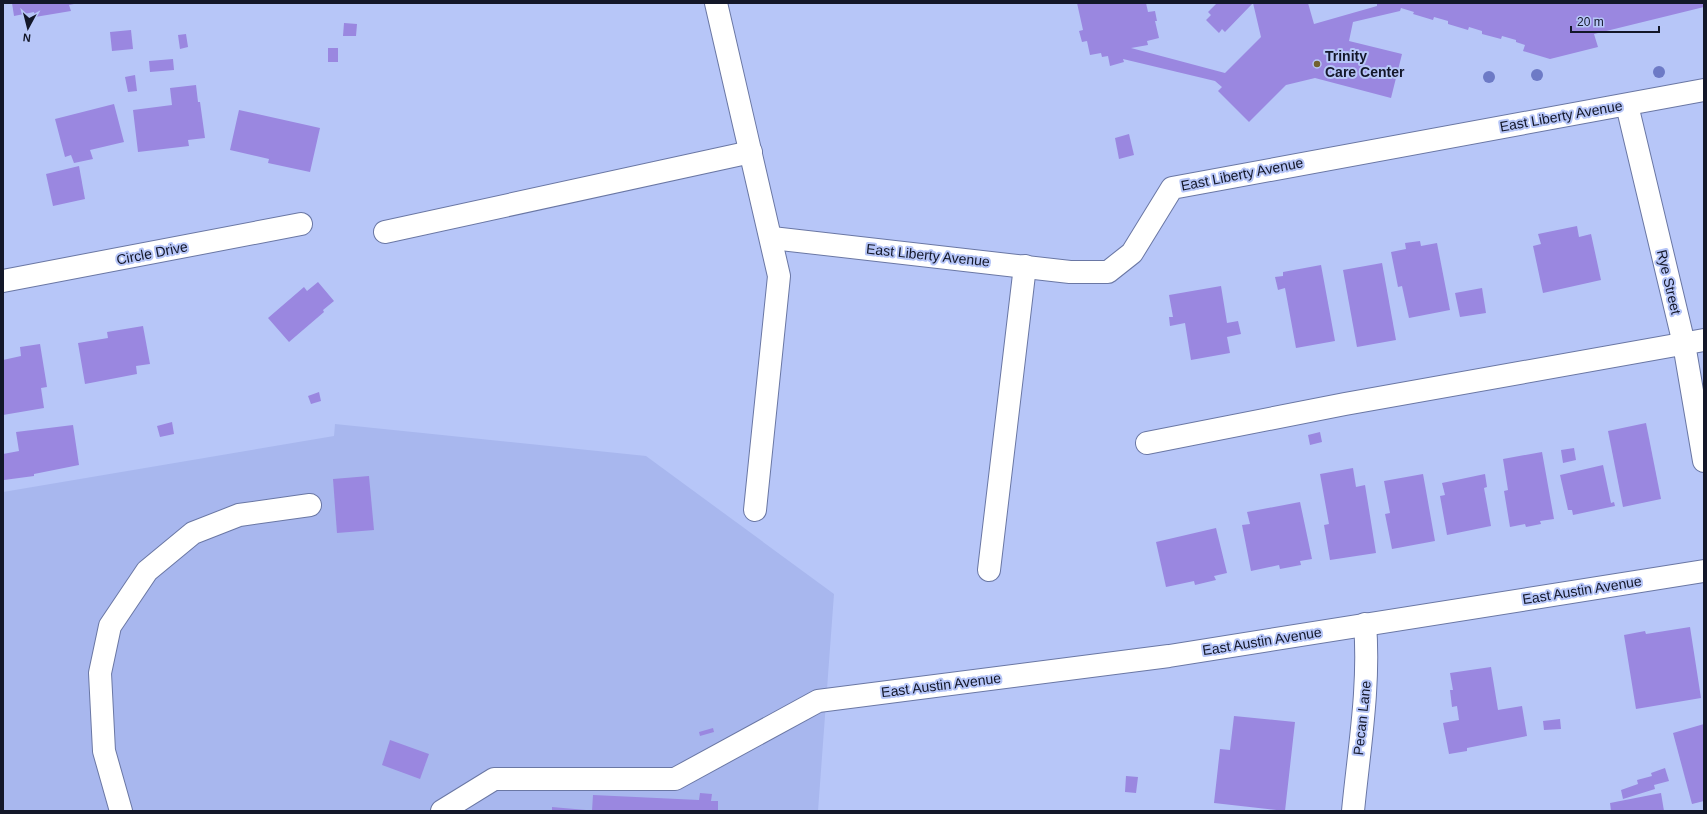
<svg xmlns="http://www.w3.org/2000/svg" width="1707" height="814" viewBox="0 0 1707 814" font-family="Arial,sans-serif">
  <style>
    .built { fill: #a8b7ee }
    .building { fill: #9a87e0 }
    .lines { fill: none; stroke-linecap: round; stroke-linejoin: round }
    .minor-casing { stroke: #6a77a4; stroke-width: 24 }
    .minor { stroke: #fff; stroke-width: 22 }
    .tree { fill: #6d7ac6 }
    .poi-dot { fill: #726230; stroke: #b7c6f8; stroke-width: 1.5 }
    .labels { text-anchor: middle; stroke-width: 4; stroke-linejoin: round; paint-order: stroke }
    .poi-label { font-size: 14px; font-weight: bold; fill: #131729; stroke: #b7c6f8; text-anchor: start }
    .street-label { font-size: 14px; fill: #131729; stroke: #b7c6f8 }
  </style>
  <rect width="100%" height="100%" fill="#b7c6f8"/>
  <path class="built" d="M 335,424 L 646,456 L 834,594 L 818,811 L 3,811 L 3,492 L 334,436 Z"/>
  <g class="building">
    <path d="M 12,3 L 74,3 L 74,4 L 69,5 L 71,11 L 35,17 L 34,12 L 14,16 Z"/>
    <path d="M 1077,3 L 1146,3 L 1148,12 L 1155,11 L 1157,21 L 1155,21 L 1159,38 L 1147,41 L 1148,45 L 1131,48 L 1225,73 L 1261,37 L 1253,3 L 1225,32 L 1222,29 L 1219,33 L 1206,20 L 1211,15 L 1208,12 L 1217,3 L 1308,3 L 1314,24 L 1377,6 L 1377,3 L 1704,3 L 1704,7 L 1594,34 L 1598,47 L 1550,59 L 1523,51 L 1525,45 L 1516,42 L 1516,40 L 1502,36 L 1501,39 L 1482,34 L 1482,31 L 1469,27 L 1468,30 L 1448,24 L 1448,21 L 1434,17 L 1433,20 L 1413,14 L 1414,12 L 1401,8 L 1400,11 L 1353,22 L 1349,41 L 1402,54 L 1391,98 L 1315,78 L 1286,85 L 1249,122 L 1218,91 L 1222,87 L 1215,81 L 1123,59 L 1124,62 L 1110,66 L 1108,56 L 1102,57 L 1101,53 L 1090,55 L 1087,41 L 1082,42 L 1079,31 L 1083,30 Z"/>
    <path d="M 344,23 L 357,24 L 356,36 L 343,36 Z"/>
    <path d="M 131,30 L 133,49 L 112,51 L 110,32 Z"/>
    <path d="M 186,34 L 188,47 L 180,49 L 178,35 Z"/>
    <rect x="328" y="48" width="10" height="14"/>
    <path d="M 173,59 L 174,70 L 150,72 L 149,61 Z"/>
    <path d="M 135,75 L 137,91 L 128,92 L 125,77 Z"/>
    <path d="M 196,85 L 198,102 L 200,102 L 205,138 L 188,140 L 189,146 L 138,152 L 133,110 L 172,105 L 170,88 Z"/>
    <path d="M 114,104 L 124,142 L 90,150 L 93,159 L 74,163 L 71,155 L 65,157 L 55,119 Z"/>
    <path d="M 239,110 L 320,128 L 310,172 L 268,163 L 269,159 L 230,150 Z"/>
    <path d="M 1129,134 L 1134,155 L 1119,159 L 1115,138 Z"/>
    <path d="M 79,166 L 85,199 L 53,206 L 46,174 Z"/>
    <path d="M 1577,226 L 1579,237 L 1591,234 L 1601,280 L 1543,293 L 1533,246 L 1541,244 L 1538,234 Z"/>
    <path d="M 1420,241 L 1421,246 L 1437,243 L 1450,310 L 1409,318 L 1402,286 L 1398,287 L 1391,252 L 1406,249 L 1405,243 Z"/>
    <path d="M 1382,263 L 1396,340 L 1357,347 L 1343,270 Z"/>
    <path d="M 1321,265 L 1335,341 L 1296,348 L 1285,288 L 1278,290 L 1275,277 L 1283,276 L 1283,272 Z"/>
    <path d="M 318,282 L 334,301 L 323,310 L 324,312 L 289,342 L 268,318 L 304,287 L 307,291 Z"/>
    <path d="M 1221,286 L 1227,323 L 1238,321 L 1241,334 L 1227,337 L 1230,353 L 1191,360 L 1185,323 L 1170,326 L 1169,317 L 1173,317 L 1169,295 Z"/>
    <path d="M 1482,288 L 1486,313 L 1460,317 L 1455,293 Z"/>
    <path d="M 143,326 L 150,364 L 136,366 L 137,374 L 85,384 L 78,343 L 108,338 L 107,332 Z"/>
    <path d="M 40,344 L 47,387 L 41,388 L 44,408 L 3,415 L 3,360 L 21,356 L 20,347 Z"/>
    <path d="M 319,392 L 321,401 L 311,404 L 308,396 Z"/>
    <path d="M 172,422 L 174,434 L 160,437 L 157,426 Z"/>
    <path d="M 1646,423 L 1661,499 L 1623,507 L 1608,431 Z"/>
    <path d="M 73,425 L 79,465 L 34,474 L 34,476 L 4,480 L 3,454 L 19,451 L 16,432 Z"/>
    <path d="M 1320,432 L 1322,442 L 1310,445 L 1308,435 Z"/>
    <path d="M 1574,448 L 1576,460 L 1563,463 L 1561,450 Z"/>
    <path d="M 1542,452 L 1554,519 L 1540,521 L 1541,524 L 1526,527 L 1525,524 L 1510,527 L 1504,491 L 1508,490 L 1503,459 Z"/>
    <path d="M 1603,465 L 1611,503 L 1614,502 L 1615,506 L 1573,515 L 1572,510 L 1568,510 L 1560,475 Z"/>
    <path d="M 1353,468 L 1356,487 L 1365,485 L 1376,553 L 1330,560 L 1324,525 L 1329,524 L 1320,474 Z"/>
    <path d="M 1423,474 L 1435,541 L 1392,549 L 1385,514 L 1390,513 L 1384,481 Z"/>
    <path d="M 1485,474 L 1487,487 L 1484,488 L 1491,526 L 1447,535 L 1440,496 L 1445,495 L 1442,483 Z"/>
    <path d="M 369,476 L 374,530 L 337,533 L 333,479 Z"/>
    <path d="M 1300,502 L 1312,559 L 1300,561 L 1301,565 L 1280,569 L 1279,565 L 1251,571 L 1242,525 L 1250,524 L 1247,512 Z"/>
    <path d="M 1216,528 L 1227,573 L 1214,576 L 1216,580 L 1195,585 L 1194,581 L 1166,587 L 1156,542 Z"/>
    <path d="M 1690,627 L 1701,698 L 1636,709 L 1624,635 L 1645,631 L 1646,634 Z"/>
    <path d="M 1491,667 L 1498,710 L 1522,706 L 1527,736 L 1467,748 L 1467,751 L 1449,754 L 1443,723 L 1459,720 L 1457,706 L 1452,707 L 1450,690 L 1453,690 L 1450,673 Z"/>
    <path d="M 1234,716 L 1295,722 L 1285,811 L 1214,803 L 1220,749 L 1230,750 Z"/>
    <path d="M 1560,719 L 1561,729 L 1544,730 L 1543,721 Z"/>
    <path d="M 1704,724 L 1704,801 L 1692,804 L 1673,733 Z"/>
    <path d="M 713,728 L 714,732 L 700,736 L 699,732 Z"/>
    <path d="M 390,740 L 429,754 L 420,779 L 382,765 Z"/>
    <path d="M 1665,768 L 1669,781 L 1654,785 L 1655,789 L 1623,799 L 1621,790 L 1638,784 L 1637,780 L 1652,776 L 1651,773 Z"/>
    <path d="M 1126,776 L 1138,777 L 1136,793 L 1125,792 Z"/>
    <path d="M 700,793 L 712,794 L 711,801 L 718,801 L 718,811 L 592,811 L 593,795 L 699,800 Z"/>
    <path d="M 1661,793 L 1664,811 L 1611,811 L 1610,803 Z"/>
    <path d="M 552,807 L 586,810 L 586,811 L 552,811 Z"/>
  </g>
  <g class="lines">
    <g class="minor-casing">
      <g id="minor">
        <path d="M 716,3 L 779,276 L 755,510"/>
        <path d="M 1627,105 L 1684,344 L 1704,461"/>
        <path d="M 385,232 L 751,152"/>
        <path d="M 772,238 L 1070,272 L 1108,272 L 1132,253 L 1172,188 L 1704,90"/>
        <path d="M 3,281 L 301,224"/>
        <path d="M 1147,443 L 1345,404 L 1704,340"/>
        <path d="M 989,570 L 1025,266"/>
        <path d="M 121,811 L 104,751 L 100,673 L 110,626 L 147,571 L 193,533 L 239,515 L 310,505"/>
        <path d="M 442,811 L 494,779 L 675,779 L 818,701 L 1169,656 L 1704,571"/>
        <path d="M 1353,811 C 1359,749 1370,686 1365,624"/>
      </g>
    </g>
    <use href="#minor" class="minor"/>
  </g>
  <g class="tree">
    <circle cx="1659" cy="72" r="6"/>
    <circle cx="1537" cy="75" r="6"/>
    <circle cx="1489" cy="77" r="6"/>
  </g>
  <circle class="poi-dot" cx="1317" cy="64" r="4"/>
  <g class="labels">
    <g class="poi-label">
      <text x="1325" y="61">Trinity<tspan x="1325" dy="16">Care Center</tspan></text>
    </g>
    <g class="street-label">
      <text transform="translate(1561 116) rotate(-10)" y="5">East Liberty Avenue</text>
      <text transform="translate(1242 174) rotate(-11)" y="5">East Liberty Avenue</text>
      <text transform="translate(152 253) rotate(-11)" y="5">Circle Drive</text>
      <text transform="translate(928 255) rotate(6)" y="5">East Liberty Avenue</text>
      <text transform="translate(1669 282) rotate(77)" y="5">Rye Street</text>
      <text transform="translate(1582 590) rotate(-9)" y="5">East Austin Avenue</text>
      <text transform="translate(1262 641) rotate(-9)" y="5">East Austin Avenue</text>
      <text transform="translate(941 685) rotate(-7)" y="5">East Austin Avenue</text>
      <text transform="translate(1362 718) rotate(-84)" y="5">Pecan Lane</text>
    </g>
  </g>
  <rect width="1707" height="814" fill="none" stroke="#131729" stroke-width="8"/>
  <g transform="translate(28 28) rotate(187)" stroke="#b7c6f8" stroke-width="3" paint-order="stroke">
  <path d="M0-3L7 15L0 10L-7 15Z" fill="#131729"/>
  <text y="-6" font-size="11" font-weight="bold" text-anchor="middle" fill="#131729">N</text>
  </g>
  <path d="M1571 26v6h88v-6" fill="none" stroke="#131729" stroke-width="2"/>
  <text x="1577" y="26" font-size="12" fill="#131729" stroke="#b7c6f8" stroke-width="3" paint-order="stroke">20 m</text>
</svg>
